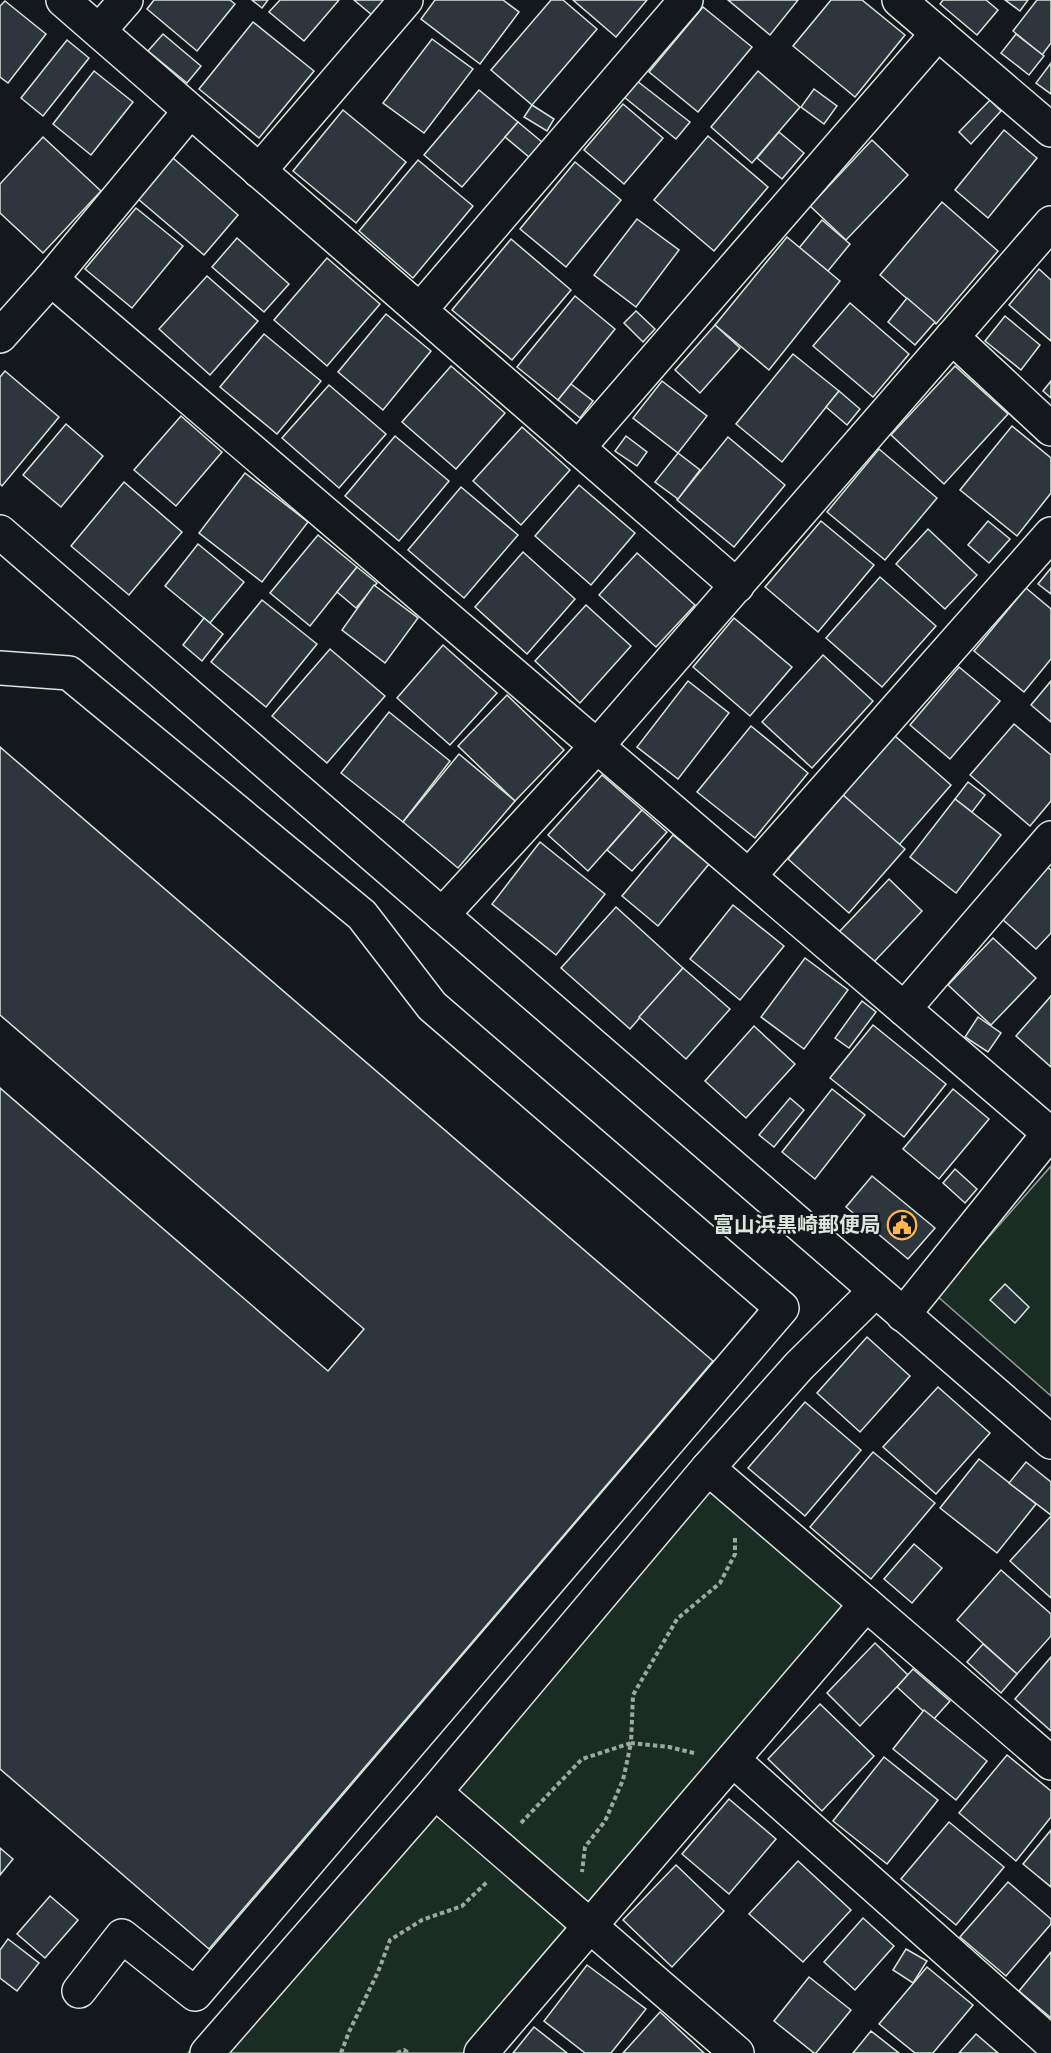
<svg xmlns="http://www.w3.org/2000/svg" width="1051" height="2053" viewBox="0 0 1051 2053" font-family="'Source Sans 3','Noto Sans JP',sans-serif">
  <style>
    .green { fill: #1a2d24; stroke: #939e99; stroke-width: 1.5 }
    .building { fill: #2c363c; stroke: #d8e6dc; stroke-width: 1.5 }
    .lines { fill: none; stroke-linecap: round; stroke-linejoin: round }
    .minor-casing { stroke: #d8e6dc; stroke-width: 36 }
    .path { stroke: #9da8a2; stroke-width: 4; stroke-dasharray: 4.5 3; stroke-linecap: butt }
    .minor { stroke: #14181c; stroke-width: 33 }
    .labels { text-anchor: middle; stroke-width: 4.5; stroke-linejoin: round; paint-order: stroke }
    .poi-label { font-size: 21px; font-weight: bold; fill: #d8e6dc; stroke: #14181c; text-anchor: end }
  </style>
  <rect width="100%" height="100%" fill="#14181c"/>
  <g class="green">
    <path d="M 1051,1166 L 1051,1396 L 937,1296 Z"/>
    <path d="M 697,1463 L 857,1602 L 468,2053 L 188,2053 Z"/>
  </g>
  <g class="building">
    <path d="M 154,0 L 230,0 L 235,4 L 197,51 L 147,9 Z"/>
    <path d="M 252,0 L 268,0 L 262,8 Z"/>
    <path d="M 280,0 L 339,0 L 304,41 L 269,12 Z"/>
    <path d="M 354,0 L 385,0 L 372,15 Z"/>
    <path d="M 435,0 L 503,0 L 519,12 L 480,64 L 421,19 Z"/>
    <path d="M 551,0 L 563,0 L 597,29 L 532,105 L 491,70 Z"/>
    <path d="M 573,0 L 647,0 L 616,37 Z"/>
    <path d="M 728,0 L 798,0 L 770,35 Z"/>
    <path d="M 831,0 L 862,0 L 905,35 L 855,97 L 793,46 Z"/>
    <path d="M 943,0 L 986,0 L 998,10 L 977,35 L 940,4 Z"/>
    <path d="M 1005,0 L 1028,0 L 1020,11 Z"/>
    <path d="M 1037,0 L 1051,0 L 1051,43 L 1042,55 L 1013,31 Z"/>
    <path d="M 5,1 L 46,34 L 8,83 L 0,77 L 0,6 Z"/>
    <path d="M 703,7 L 752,47 L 698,112 L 649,72 Z"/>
    <path d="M 253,22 L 314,71 L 259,138 L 199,89 Z"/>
    <path d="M 163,34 L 201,66 L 187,83 L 148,51 Z"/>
    <path d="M 1016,34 L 1044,56 L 1029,75 L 1001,53 Z"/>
    <path d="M 432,39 L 473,69 L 424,133 L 383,103 Z"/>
    <path d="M 67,40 L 89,58 L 43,116 L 21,98 Z"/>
    <path d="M 1051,63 L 1051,94 L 1036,83 Z"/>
    <path d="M 94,71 L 133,102 L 91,155 L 53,124 Z"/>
    <path d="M 758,71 L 800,107 L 752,163 L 711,127 Z"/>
    <path d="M 637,81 L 690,122 L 676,139 L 624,97 Z"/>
    <path d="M 814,89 L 837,106 L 824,124 L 801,107 Z"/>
    <path d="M 479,90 L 518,122 L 462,187 L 424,155 Z"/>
    <path d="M 990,100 L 1001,111 L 971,144 L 959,132 Z"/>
    <path d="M 623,104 L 663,138 L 624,184 L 584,150 Z"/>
    <path d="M 532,105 L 554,119 L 547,131 L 524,117 Z"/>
    <path d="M 343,110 L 406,162 L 356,223 L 293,171 Z"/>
    <path d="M 518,122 L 542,142 L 529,157 L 505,137 Z"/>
    <path d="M 1004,130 L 1037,158 L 988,218 L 955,190 Z"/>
    <path d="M 779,132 L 804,153 L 782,179 L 757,158 Z"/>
    <path d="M 708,136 L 768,187 L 714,251 L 654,200 Z"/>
    <path d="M 43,137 L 101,191 L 43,253 L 0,213 L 0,184 Z"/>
    <path d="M 872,140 L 908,175 L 846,240 L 810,206 Z"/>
    <path d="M 173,158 L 238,215 L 204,255 L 138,199 Z"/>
    <path d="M 418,160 L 473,206 L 413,278 L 359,231 Z"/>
    <path d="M 575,162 L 621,200 L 566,267 L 520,229 Z"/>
    <path d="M 942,202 L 998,251 L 936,324 L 880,275 Z"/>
    <path d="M 136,208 L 183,246 L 132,308 L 85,269 Z"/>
    <path d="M 637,219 L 679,250 L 636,307 L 594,275 Z"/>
    <path d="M 822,220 L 850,244 L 828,271 L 799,248 Z"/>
    <path d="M 787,237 L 840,281 L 769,370 L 715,325 Z"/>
    <path d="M 237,238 L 289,284 L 264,312 L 212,267 Z"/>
    <path d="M 511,239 L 571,290 L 512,360 L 452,310 Z"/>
    <path d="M 327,258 L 380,304 L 327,366 L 274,320 Z"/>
    <path d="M 1039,269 L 1051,280 L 1051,341 L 1009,305 Z"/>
    <path d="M 207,276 L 258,321 L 210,375 L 159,329 Z"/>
    <path d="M 575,296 L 615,329 L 558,400 L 517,367 Z"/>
    <path d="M 907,298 L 935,322 L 915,345 L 888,322 Z"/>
    <path d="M 850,303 L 909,354 L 873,397 L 813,346 Z"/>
    <path d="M 636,311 L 655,329 L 643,342 L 624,323 Z"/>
    <path d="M 386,314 L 431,351 L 383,410 L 338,372 Z"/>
    <path d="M 1005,316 L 1040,345 L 1021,370 L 985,341 Z"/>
    <path d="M 715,325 L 740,348 L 700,393 L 675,370 Z"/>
    <path d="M 264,334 L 321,381 L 277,434 L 220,387 Z"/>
    <path d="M 793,354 L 839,391 L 782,462 L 736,424 Z"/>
    <path d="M 451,366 L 505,413 L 456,469 L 402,422 Z"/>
    <path d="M 955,366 L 1008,414 L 944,484 L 891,435 Z"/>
    <path d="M 5,371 L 59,417 L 2,486 L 0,484 L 0,377 Z"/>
    <path d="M 662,381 L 707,416 L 678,453 L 633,418 Z"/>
    <path d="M 1051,381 L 1051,398 L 1043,391 Z"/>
    <path d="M 571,384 L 593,401 L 580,418 L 558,400 Z"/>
    <path d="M 329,385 L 386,434 L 339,488 L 282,438 Z"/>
    <path d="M 839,391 L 860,409 L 847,425 L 826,407 Z"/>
    <path d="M 181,416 L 222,452 L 176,506 L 134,470 Z"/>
    <path d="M 66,424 L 103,456 L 61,507 L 23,475 Z"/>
    <path d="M 1012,426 L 1051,458 L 1051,493 L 1017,536 L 960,490 Z"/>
    <path d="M 522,427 L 570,470 L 521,525 L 473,481 Z"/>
    <path d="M 395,436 L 449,481 L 399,541 L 345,496 Z"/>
    <path d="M 626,436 L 647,452 L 637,466 L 615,451 Z"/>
    <path d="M 728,437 L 785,485 L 734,547 L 677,500 Z"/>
    <path d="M 879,449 L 937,498 L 885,560 L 827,512 Z"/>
    <path d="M 678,453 L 700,470 L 678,499 L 655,482 Z"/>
    <path d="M 245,473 L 308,522 L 262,582 L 199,533 Z"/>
    <path d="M 124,482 L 182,532 L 129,595 L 71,546 Z"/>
    <path d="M 579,485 L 635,533 L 591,585 L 535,536 Z"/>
    <path d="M 461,487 L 518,535 L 464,598 L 408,550 Z"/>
    <path d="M 821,521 L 874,565 L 818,632 L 765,587 Z"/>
    <path d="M 988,521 L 1010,539 L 989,563 L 968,545 Z"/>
    <path d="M 928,529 L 977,575 L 945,609 L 896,564 Z"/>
    <path d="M 318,535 L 357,567 L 310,626 L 270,593 Z"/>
    <path d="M 198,544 L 244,582 L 210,623 L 165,586 Z"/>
    <path d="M 523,552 L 575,599 L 527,654 L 475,607 Z"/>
    <path d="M 637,553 L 695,605 L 656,647 L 599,595 Z"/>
    <path d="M 357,567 L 377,583 L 356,608 L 337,592 Z"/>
    <path d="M 1051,568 L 1051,594 L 1038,584 Z"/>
    <path d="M 880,577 L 936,626 L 882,687 L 826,638 Z"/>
    <path d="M 374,585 L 418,618 L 385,663 L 342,630 Z"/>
    <path d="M 1026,588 L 1051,609 L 1051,659 L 1024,692 L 974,651 Z"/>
    <path d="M 262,600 L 317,644 L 266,707 L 211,662 Z"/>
    <path d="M 586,605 L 631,646 L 580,703 L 535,661 Z"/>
    <path d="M 204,618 L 223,634 L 202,661 L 183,645 Z"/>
    <path d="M 734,618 L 792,667 L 750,716 L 693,667 Z"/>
    <path d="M 443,645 L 497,693 L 450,745 L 397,698 Z"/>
    <path d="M 330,649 L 385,696 L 327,763 L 272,716 Z"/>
    <path d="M 823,655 L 873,701 L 812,768 L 762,722 Z"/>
    <path d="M 959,667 L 1000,701 L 950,759 L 910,725 Z"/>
    <path d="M 688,681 L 729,713 L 678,779 L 637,747 Z"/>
    <path d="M 1051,681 L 1051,722 L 1031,705 Z"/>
    <path d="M 507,695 L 564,750 L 515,801 L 458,746 Z"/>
    <path d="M 389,712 L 450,761 L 403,822 L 341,773 Z"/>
    <path d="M 1014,724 L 1051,755 L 1051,801 L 1030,826 L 970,775 Z"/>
    <path d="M 751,726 L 808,773 L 755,838 L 697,792 Z"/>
    <path d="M 895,736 L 951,785 L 899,845 L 843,795 Z"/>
    <path d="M 0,747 L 713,1361 L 209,1949 L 0,1769 L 0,1088 L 328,1371 L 364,1329 L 0,1015 Z"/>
    <path d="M 459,754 L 515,801 L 458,868 L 403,822 Z"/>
    <path d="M 602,775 L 642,810 L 588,871 L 548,835 Z"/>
    <path d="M 968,782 L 985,795 L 972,812 L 955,799 Z"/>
    <path d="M 843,795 L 905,849 L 849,913 L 788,859 Z"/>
    <path d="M 955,799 L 1001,835 L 956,893 L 910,857 Z"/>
    <path d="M 642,810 L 667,832 L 632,871 L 607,850 Z"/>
    <path d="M 673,835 L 709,864 L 658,926 L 622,896 Z"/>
    <path d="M 540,842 L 605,894 L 556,955 L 492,904 Z"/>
    <path d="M 1047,867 L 1051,870 L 1051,933 L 1036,949 L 1002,919 Z"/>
    <path d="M 889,879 L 922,911 L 873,963 L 839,932 Z"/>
    <path d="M 733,905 L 784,946 L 740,1000 L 690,959 Z"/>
    <path d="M 616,907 L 683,968 L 630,1029 L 561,968 Z"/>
    <path d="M 993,938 L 1036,978 L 991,1025 L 948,985 Z"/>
    <path d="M 805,958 L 848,990 L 804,1049 L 761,1017 Z"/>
    <path d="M 683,968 L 730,1009 L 686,1059 L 639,1017 Z"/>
    <path d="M 1051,996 L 1051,1067 L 1016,1036 Z"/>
    <path d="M 862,1001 L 876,1012 L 849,1048 L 835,1038 Z"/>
    <path d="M 978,1017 L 1001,1033 L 988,1052 L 965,1037 Z"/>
    <path d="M 873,1025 L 946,1084 L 904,1137 L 830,1078 Z"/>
    <path d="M 754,1026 L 795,1064 L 746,1118 L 705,1081 Z"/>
    <path d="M 832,1089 L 865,1115 L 815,1179 L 782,1152 Z"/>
    <path d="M 953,1089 L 989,1119 L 939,1179 L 903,1149 Z"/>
    <path d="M 790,1098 L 804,1110 L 774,1147 L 759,1135 Z"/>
    <path d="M 955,1169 L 977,1189 L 965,1203 L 943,1183 Z"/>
    <path d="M 872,1176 L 935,1228 L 908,1259 L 846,1207 Z"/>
    <path d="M 1005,1284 L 1029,1307 L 1015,1323 L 990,1300 Z"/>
    <path d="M 867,1337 L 910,1376 L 860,1432 L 817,1393 Z"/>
    <path d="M 938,1387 L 990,1433 L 936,1494 L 883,1447 Z"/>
    <path d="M 805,1402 L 861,1450 L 805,1516 L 748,1468 Z"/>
    <path d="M 873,1452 L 935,1503 L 871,1579 L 810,1527 Z"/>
    <path d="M 979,1459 L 1036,1504 L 997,1553 L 940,1508 Z"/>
    <path d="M 1026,1462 L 1051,1482 L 1051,1515 L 1009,1483 Z"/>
    <path d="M 1051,1516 L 1051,1598 L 1010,1561 Z"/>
    <path d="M 914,1544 L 942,1568 L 912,1603 L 884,1579 Z"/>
    <path d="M 1001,1570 L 1051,1614 L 1051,1636 L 1017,1674 L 957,1620 Z"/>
    <path d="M 875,1643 L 908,1675 L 860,1726 L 827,1693 Z"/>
    <path d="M 983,1644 L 1017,1674 L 1001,1693 L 967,1662 Z"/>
    <path d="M 1051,1657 L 1051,1731 L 1015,1699 Z"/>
    <path d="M 913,1669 L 950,1701 L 933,1720 L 897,1687 Z"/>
    <path d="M 820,1704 L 874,1756 L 822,1811 L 768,1759 Z"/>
    <path d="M 924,1710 L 987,1761 L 956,1800 L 893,1749 Z"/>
    <path d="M 1007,1755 L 1051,1791 L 1051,1817 L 1016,1861 L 959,1813 Z"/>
    <path d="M 884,1757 L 938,1800 L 887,1864 L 833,1821 Z"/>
    <path d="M 729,1799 L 776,1839 L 729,1894 L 682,1854 Z"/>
    <path d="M 949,1822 L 1004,1867 L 956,1925 L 901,1879 Z"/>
    <path d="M 1051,1830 L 1051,1887 L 1023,1864 Z"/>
    <path d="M 0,1848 L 13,1859 L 0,1875 Z"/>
    <path d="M 798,1861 L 851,1910 L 803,1962 L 749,1914 Z"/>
    <path d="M 676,1865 L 724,1911 L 672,1967 L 623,1920 Z"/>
    <path d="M 1008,1882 L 1051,1919 L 1051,1924 L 1006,1976 L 960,1937 Z"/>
    <path d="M 50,1896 L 78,1920 L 45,1958 L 17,1934 Z"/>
    <path d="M 863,1918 L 894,1946 L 855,1990 L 824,1962 Z"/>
    <path d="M 8,1939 L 39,1963 L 17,1991 L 0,1978 L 0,1950 Z"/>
    <path d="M 906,1949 L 927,1961 L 913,1983 L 893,1970 Z"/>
    <path d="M 1051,1952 L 1051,2018 L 1019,1991 Z"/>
    <path d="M 587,1965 L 646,2009 L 611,2053 L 585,2053 L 544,2021 Z"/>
    <path d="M 927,1967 L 973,2005 L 933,2053 L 915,2053 L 879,2024 Z"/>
    <path d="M 809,1977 L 851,2010 L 816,2053 L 814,2053 L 774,2021 Z"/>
    <path d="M 660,2012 L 704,2053 L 623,2053 Z"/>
    <path d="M 534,2027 L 567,2053 L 513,2053 Z"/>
    <path d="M 871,2031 L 899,2053 L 853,2053 Z"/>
    <path d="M 976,2034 L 998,2053 L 959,2053 Z"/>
  </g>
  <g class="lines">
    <g class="minor-casing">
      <g id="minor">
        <path d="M 63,0 L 737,586"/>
        <path d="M 899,0 L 1051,130"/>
        <path d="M 99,31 L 126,0"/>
        <path d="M 259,171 L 406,0"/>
        <path d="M 51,279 L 1049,1133"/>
        <path d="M 420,310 L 686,0"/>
        <path d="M 0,336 L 51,279 L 190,111"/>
        <path d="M 952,337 L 1051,429"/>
        <path d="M 578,448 L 938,33"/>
        <path d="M 0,532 L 1051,1442"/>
        <path d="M 0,668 L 69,673 L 362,915 L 432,1006 L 782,1308 L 195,1994 L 122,1936 L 79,1991"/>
        <path d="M 749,876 L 1051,534"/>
        <path d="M 442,915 L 597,746 L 1051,223"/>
        <path d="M 904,1009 L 1051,838"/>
        <path d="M 903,1315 L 1051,1131"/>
        <path d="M 708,1468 L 1051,1763"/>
        <path d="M 733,1760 L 1051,2043"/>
        <path d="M 435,1792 L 737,2053"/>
        <path d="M 207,2053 L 435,1792 L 708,1468 L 799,1366 L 875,1291"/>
        <path d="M 481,2053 L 866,1604"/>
      </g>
    </g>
    <g class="path">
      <path d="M 694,1753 L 669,1747 L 631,1743 L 633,1695 L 677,1619 L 720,1583 L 735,1554 L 735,1538"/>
      <path d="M 521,1823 L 582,1759 L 631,1743 L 623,1780 L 605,1821 L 585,1847 L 582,1872"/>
      <path d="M 341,2053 L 349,2032 L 378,1972 L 390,1940 L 422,1920 L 462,1906 L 488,1881"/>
      <path d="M 397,2053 L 404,2050 L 409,2053"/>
    </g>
    <use href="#minor" class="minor"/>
  </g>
  <defs>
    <g id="civic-ring" transform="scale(1.5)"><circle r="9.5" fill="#14181c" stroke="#ffb74d" stroke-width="1.5"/><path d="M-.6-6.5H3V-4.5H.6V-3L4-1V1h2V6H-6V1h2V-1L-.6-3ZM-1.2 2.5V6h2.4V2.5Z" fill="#ffb74d"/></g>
  </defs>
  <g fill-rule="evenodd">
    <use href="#civic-ring" x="902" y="1225"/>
  </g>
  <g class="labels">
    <g class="poi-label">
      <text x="881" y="1232">富山浜黒崎郵便局</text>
    </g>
  </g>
</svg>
